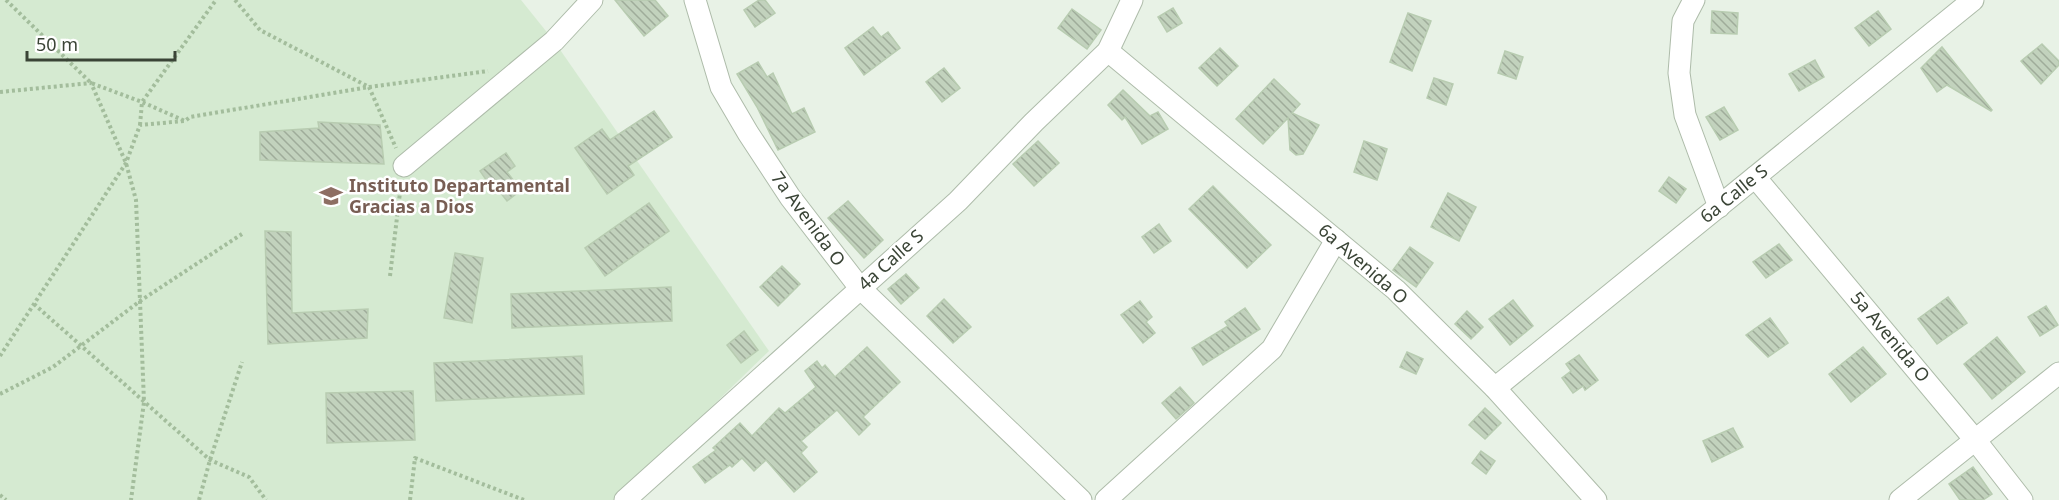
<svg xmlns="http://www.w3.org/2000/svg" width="2059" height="500" viewBox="0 0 2059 500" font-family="'Noto Sans',sans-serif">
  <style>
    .education { fill: #d5ead1 }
    .building { fill: url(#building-back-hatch); stroke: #b8ccb1; stroke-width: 1.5 }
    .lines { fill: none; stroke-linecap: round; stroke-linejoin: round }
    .street-casing { stroke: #aebcaa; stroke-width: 23 }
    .path { stroke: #a3bd9c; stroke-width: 4; stroke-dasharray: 3 3; stroke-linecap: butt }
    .street { stroke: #fff; stroke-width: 21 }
    .labels { text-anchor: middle; stroke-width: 5; stroke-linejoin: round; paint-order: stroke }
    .education-label { font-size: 18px; font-weight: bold; fill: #785e54; stroke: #fff; text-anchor: start }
    .street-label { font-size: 18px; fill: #3a4436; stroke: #fff }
  </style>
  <defs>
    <pattern id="building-back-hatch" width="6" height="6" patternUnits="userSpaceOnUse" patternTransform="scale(1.5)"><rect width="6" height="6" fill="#c2d2bd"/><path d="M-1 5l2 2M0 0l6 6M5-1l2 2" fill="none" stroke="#9fac9a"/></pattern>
  </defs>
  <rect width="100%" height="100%" fill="#e8f2e6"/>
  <path class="education" d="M 0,0 L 521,0 L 554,41 L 769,351 L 616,500 L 0,500 Z"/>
  <g class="building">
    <path d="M 615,0 L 655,0 L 668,16 L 644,36 Z"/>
    <path d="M 759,0 L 765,0 L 775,13 L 755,27 L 744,10 Z"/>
    <path d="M 1173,8 L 1182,23 L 1167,32 L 1158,17 Z"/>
    <path d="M 1072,9 L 1101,30 L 1087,49 L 1058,28 Z"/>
    <path d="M 1712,11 L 1738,13 L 1737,34 L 1711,33 Z"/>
    <path d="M 1878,11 L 1891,29 L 1869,46 L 1855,28 Z"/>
    <path d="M 1408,13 L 1431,21 L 1412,71 L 1390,62 Z"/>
    <path d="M 873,27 L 881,37 L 888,32 L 900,48 L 864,75 L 845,48 Z"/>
    <path d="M 2042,44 L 2059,61 L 2059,65 L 2041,84 L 2021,61 Z"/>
    <path d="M 1942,47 L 1992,110 L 1991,111 L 1947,85 L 1937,92 L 1921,68 Z"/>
    <path d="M 1220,48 L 1238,66 L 1217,86 L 1199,68 Z"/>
    <path d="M 1505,51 L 1523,57 L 1516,79 L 1498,73 Z"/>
    <path d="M 1815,60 L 1824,77 L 1799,91 L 1789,74 Z"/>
    <path d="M 758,62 L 767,77 L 773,73 L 792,114 L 804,108 L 815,132 L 778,150 L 757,107 L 737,74 Z"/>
    <path d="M 944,68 L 960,88 L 942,102 L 926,82 Z"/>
    <path d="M 1434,78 L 1453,84 L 1446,105 L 1427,98 Z"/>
    <path d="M 1274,79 L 1300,104 L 1292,113 L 1319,125 L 1303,154 L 1296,155 L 1290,150 L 1288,118 L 1263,144 L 1236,119 Z"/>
    <path d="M 1123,90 L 1150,116 L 1158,112 L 1168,129 L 1142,144 L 1125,117 L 1122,120 L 1108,105 Z"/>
    <path d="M 1724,107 L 1738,130 L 1720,140 L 1706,117 Z"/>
    <path d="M 654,111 L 672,137 L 628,166 L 634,175 L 607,194 L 575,148 L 602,129 L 610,140 Z"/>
    <path d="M 318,122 L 380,125 L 384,164 L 260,160 L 260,132 L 319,128 Z"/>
    <path d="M 1038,141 L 1059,163 L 1034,186 L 1013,164 Z"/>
    <path d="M 1364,141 L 1387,149 L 1377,180 L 1354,172 Z"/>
    <path d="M 506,153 L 515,166 L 507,172 L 521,190 L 507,201 L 492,182 L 489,184 L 480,171 Z"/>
    <path d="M 1669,177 L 1686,189 L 1676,203 L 1659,191 Z"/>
    <path d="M 1213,186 L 1271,245 L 1247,268 L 1189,209 Z"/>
    <path d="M 1448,193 L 1476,207 L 1459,241 L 1431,227 Z"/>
    <path d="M 848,201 L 883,240 L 864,258 L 828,218 Z"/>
    <path d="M 649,203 L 669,231 L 605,276 L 585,248 Z"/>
    <path d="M 1159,224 L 1171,241 L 1154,253 L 1142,237 Z"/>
    <path d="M 265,231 L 291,232 L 292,313 L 368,309 L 367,338 L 268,344 Z"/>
    <path d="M 1779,244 L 1792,260 L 1766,278 L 1753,262 Z"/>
    <path d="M 1410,247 L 1433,263 L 1416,287 L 1393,270 Z"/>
    <path d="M 455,253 L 483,258 L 472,323 L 444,318 Z"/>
    <path d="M 782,266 L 800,284 L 778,306 L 760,287 Z"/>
    <path d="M 906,274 L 919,288 L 901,304 L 888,289 Z"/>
    <path d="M 671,287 L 672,321 L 512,328 L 511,294 Z"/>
    <path d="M 1948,297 L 1967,323 L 1937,344 L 1918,319 Z"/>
    <path d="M 944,299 L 971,327 L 953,343 L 927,316 Z"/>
    <path d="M 1513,300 L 1533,326 L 1510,345 L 1489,319 Z"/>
    <path d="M 1140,301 L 1152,317 L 1146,322 L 1155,333 L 1143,343 L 1121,315 Z"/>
    <path d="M 2046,306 L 2058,325 L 2040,336 L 2028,317 Z"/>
    <path d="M 1245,308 L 1260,329 L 1203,365 L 1192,348 L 1228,326 L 1225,322 Z"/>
    <path d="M 1467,311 L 1483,327 L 1471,339 L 1455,324 Z"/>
    <path d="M 1770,318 L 1788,343 L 1768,357 L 1746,335 Z"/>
    <path d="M 744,331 L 758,350 L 741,363 L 727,345 Z"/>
    <path d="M 1997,337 L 2025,372 L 1992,399 L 1964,364 Z"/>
    <path d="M 867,347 L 900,382 L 863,417 L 870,424 L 859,435 L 837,410 L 801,441 L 807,447 L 801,453 L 817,472 L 794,492 L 766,460 L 754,471 L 742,458 L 732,467 L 730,465 L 705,483 L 693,467 L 716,450 L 713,448 L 740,423 L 752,436 L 779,408 L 785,413 L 816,387 L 805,371 L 817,361 L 822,368 L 825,365 L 835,377 Z"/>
    <path d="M 1863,347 L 1886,374 L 1851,402 L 1829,374 Z"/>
    <path d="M 1407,352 L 1423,359 L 1416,374 L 1400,367 Z"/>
    <path d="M 1579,355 L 1598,380 L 1585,390 L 1583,386 L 1573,393 L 1562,378 L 1571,371 L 1566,364 Z"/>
    <path d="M 582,356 L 584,394 L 436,401 L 434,363 Z"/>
    <path d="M 1180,387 L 1194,403 L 1176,419 L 1162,403 Z"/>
    <path d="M 413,391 L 415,440 L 327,443 L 326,393 Z"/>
    <path d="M 1485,408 L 1501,423 L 1485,439 L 1469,425 Z"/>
    <path d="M 1733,428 L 1743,447 L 1712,462 L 1703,441 Z"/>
    <path d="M 1481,451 L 1495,461 L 1486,474 L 1472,463 Z"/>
    <path d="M 1973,467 L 1992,494 L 1983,500 L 1960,500 L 1949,484 Z"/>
  </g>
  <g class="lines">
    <g class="street-casing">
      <g id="street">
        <path d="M 695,0 L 721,87 L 748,133 L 790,197 L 860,288 L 1081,500"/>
        <path d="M 1694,0 L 1683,21 L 1679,73 L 1685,115 L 1719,207"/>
        <path d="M 1108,51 L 1396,290 L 1495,388 L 1596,500"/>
        <path d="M 404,166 L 554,41 L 592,0"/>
        <path d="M 1755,177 L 1976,441 L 2022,500"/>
        <path d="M 1495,388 L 1973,0"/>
        <path d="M 625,500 L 958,201 L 1034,122 L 1108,51 L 1132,0"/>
        <path d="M 1106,500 L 1272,349 L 1336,240"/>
        <path d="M 1900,500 L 2059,373"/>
      </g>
    </g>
    <g class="path">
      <path d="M 6,0 L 91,83 L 142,102 L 185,121 L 190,117 L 369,87 L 396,148"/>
      <path d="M 235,0 L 260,30 L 369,87 L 488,71"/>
      <path d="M 0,92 L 91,83 L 126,163 L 136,200 L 144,402 L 131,500"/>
      <path d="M 140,125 L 142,102 L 216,0"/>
      <path d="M 390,276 L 401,184"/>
      <path d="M 34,304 L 210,460 L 249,477 L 266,500"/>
      <path d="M 0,356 L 126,163 L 140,125 L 184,121"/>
      <path d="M 0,394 L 53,367 L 140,301 L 242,234"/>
      <path d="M 0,495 L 6,500"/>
      <path d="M 199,500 L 210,460 L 242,362"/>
      <path d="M 410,500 L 415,458 L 524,500"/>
    </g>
    <use href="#street" class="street"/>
  </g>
  <defs>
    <g id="school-bare" transform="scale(1.8)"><path d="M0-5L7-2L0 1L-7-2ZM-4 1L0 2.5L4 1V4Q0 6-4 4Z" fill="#8d6e63" stroke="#fff" stroke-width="2.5" paint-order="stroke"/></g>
  </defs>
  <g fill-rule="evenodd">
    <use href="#school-bare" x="331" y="196"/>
  </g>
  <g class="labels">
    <g class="education-label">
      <text x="349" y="192">Instituto Departamental<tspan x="349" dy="21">Gracias a Dios</tspan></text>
    </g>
    <g class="street-label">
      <text transform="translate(1734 194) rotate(-39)" y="6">6a Calle S</text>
      <text transform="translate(808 219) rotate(54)" y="6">7a Avenida O</text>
      <text transform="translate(891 260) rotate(-42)" y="6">4a Calle S</text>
      <text transform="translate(1363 264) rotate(41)" y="6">6a Avenida O</text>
      <text transform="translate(1890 337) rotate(50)" y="6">5a Avenida O</text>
    </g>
  </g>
  <path d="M27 51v9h148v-9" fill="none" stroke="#3a4436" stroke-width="3"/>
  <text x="36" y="51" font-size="18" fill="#3a4436" stroke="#ffffff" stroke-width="4.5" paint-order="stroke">50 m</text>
</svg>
